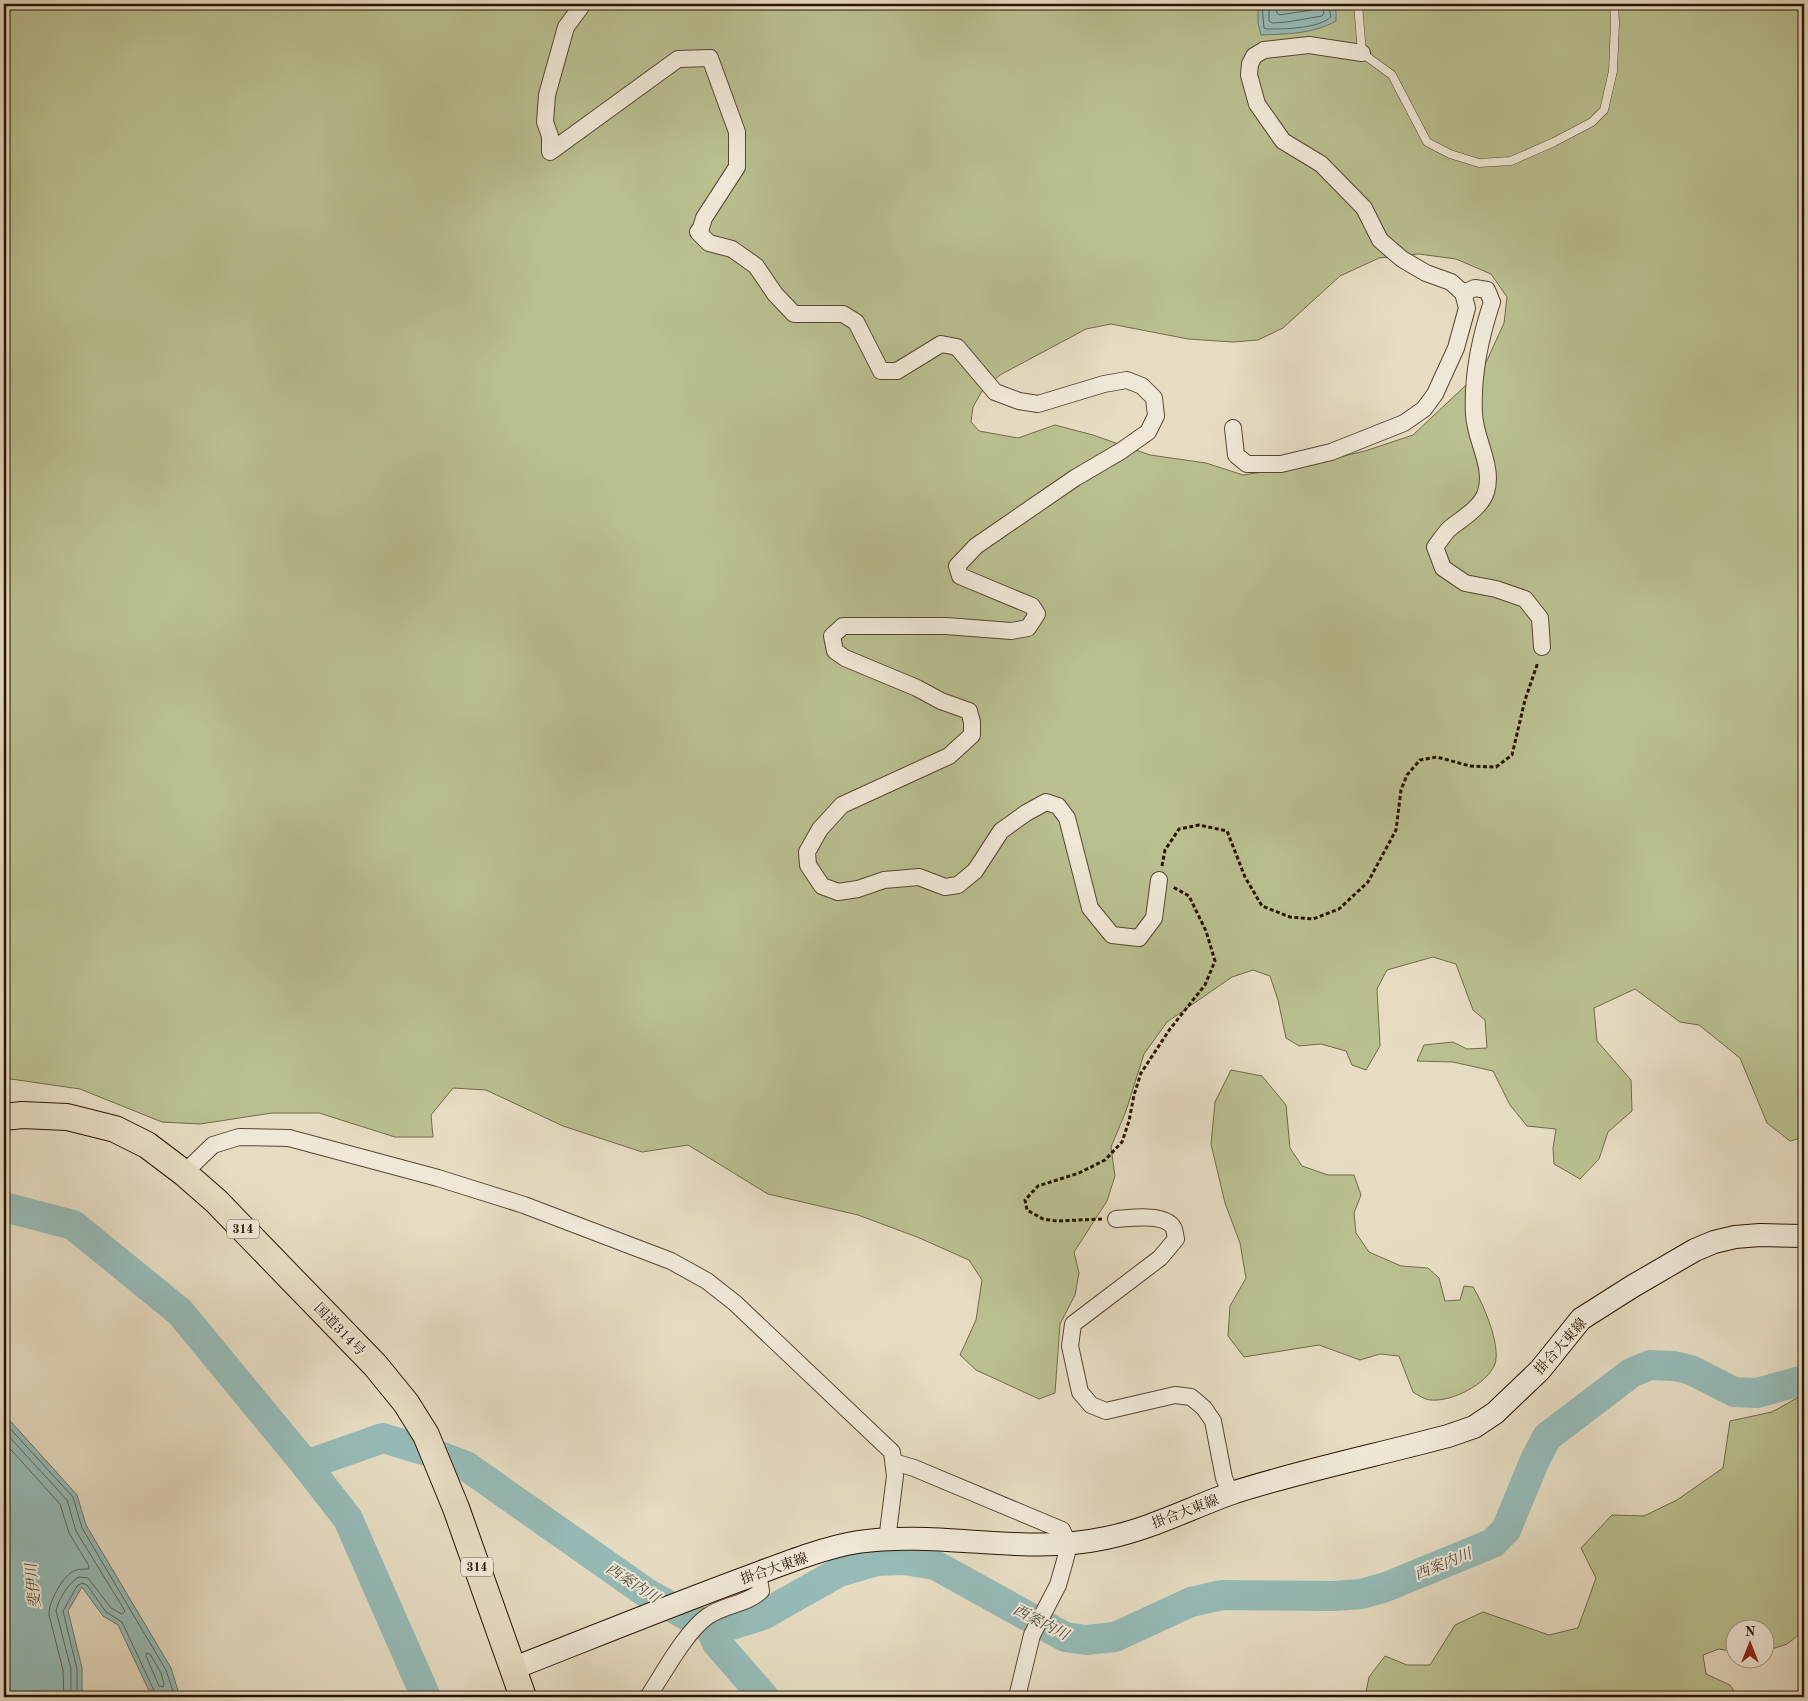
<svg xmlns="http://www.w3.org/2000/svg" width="1808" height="1701" viewBox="0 0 1808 1701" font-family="'Old Standard TT','Noto Serif JP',serif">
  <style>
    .green { fill: #babf90; stroke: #726a49; fill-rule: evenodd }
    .water { fill: #96bbb7; stroke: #6a786f }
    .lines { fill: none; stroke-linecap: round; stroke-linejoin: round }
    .shore { stroke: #60685c; stroke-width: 1 }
    .river { stroke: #96bbb7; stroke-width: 30 }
    .service-casing { stroke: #584632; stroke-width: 9 }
    .minor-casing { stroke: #584632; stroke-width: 18 }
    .secondary-casing { stroke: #291402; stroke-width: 24 }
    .trunk-casing { stroke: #291402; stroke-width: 28 }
    .path { stroke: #291402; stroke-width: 3; stroke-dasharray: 4 2.5; stroke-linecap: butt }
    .service { stroke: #efe8d7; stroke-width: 8 }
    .minor { stroke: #efe8d7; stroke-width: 16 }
    .secondary { stroke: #efe8d7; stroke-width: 22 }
    .trunk { stroke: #e6dcc2; stroke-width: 26 }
    .labels { text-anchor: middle; stroke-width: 4; stroke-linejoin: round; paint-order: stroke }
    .shield { fill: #efe8d7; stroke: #645442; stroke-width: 1 }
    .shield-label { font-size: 12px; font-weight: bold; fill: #291402 }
    .street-label { font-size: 14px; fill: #291402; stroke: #efe8d7 }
    .water-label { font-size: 15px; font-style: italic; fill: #4f4e41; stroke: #efe8d7 }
  </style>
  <rect width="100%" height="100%" fill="#e6dcc2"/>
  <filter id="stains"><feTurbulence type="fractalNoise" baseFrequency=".004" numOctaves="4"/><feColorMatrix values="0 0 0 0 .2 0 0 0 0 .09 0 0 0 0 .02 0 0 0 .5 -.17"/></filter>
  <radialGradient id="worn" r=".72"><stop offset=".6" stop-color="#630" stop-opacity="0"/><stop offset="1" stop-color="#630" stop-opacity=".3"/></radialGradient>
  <g class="green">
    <path d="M 4,4 L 1804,4 L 1804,1137 L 1790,1141 L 1767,1123 L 1740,1058 L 1699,1025 L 1680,1022 L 1635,989 L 1594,1008 L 1597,1041 L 1631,1080 L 1632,1111 L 1608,1132 L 1599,1159 L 1580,1179 L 1554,1164 L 1553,1148 L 1556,1129 L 1527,1126 L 1510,1105 L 1493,1071 L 1453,1062 L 1417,1061 L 1424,1045 L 1453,1042 L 1467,1049 L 1487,1048 L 1485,1020 L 1473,1010 L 1456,964 L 1433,957 L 1387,970 L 1377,989 L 1380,1046 L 1366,1070 L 1352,1065 L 1346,1051 L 1321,1044 L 1299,1046 L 1286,1038 L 1278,1000 L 1270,976 L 1253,970 L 1232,977 L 1167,1022 L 1144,1054 L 1126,1111 L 1111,1147 L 1115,1176 L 1107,1201 L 1074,1252 L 1079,1273 L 1075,1295 L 1060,1324 L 1055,1393 L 1039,1399 L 976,1370 L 960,1355 L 976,1320 L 982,1280 L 969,1260 L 917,1237 L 858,1215 L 768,1194 L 688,1145 L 642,1152 L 563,1126 L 486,1090 L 453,1088 L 431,1115 L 433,1137 L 395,1137 L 319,1113 L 272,1113 L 200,1124 L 162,1122 L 80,1089 L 4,1078 ZM 1419,254 L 1456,259 L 1491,274 L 1507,297 L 1504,323 L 1483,369 L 1413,435 L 1365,451 L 1301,466 L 1243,475 L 1206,463 L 1150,455 L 1093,435 L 1055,425 L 1018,438 L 979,431 L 971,422 L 973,407 L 982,391 L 1000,375 L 1086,329 L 1111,324 L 1188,339 L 1233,342 L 1258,340 L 1283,328 L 1340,276 L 1379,258 Z"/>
    <path d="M 1231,1070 L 1262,1076 L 1286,1105 L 1290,1148 L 1302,1166 L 1328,1175 L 1354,1175 L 1361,1195 L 1354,1213 L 1356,1233 L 1369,1252 L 1401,1266 L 1428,1268 L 1439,1278 L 1445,1301 L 1460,1300 L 1464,1286 L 1473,1287 C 1483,1303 1501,1345 1495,1364 C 1487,1384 1452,1402 1431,1400 C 1425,1400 1418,1395 1413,1392 L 1399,1356 L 1380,1354 L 1360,1360 L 1319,1345 L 1244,1357 L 1228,1336 L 1230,1306 L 1246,1278 L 1240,1243 L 1225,1203 L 1211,1144 L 1215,1102 Z"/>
    <path d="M 1804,1394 L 1804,1631 L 1787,1644 L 1766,1651 L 1766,1628 L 1736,1628 L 1735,1652 L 1719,1649 L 1703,1655 L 1706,1674 L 1730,1685 L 1738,1697 L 1365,1697 L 1369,1677 L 1385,1656 L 1407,1665 L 1430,1665 L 1455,1625 L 1483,1612 L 1549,1635 L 1578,1628 L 1596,1578 L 1581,1548 L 1612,1515 L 1644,1516 L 1677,1500 L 1723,1468 L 1730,1421 L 1772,1412 Z"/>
  </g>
  <g class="water">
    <path d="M 1258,4 L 1332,4 L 1336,12 L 1336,21 C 1313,34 1286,34 1261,35 L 1258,23 Z"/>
    <path d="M 4,1414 L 77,1495 L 86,1525 L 171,1668 L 180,1697 L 152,1697 L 118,1625 L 103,1616 L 82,1587 L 68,1611 L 82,1668 L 82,1697 L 4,1697 Z"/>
  </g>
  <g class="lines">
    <g class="shore">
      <path d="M 1262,4 L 1264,28 L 1267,29 C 1284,29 1317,29 1331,17 L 1328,4"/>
      <path d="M 1269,4 L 1269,21 L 1272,23 L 1287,22 L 1322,16 L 1324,13 L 1322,4"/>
      <path d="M 1276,4 L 1277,13 L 1279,15 L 1312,10 L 1314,4"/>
      <path d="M 4,1422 L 73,1497 L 82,1528 L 166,1670 L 175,1697"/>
      <path d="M 4,1431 L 67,1500 L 76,1531 L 125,1611 L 122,1614 L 111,1608 L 88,1578 L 79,1577 C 69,1582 58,1600 56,1611 L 71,1669 L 71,1697"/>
      <path d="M 4,1442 L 60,1504 L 69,1533 L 89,1566 L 88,1569 C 82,1569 77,1569 72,1572 C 62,1578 48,1603 49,1615 L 63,1670 L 64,1697"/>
      <path d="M 147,1653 L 150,1654 L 161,1673 L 164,1684 L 163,1687 L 159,1686 L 146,1656 Z"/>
      <path d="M 77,1697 L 77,1669 L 63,1611 L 77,1586 L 82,1583 L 87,1585 L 106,1612 L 122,1622 L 157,1697"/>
    </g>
    <g class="river">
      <path d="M 4,1207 L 73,1225 L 180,1312 L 306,1465 L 348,1519 L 426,1697"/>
      <path d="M 306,1465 L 383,1438 L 429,1452 L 466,1466 L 648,1594 L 710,1628 L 728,1626 L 763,1615 L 839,1572 L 876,1561 L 904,1560 L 935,1565 L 1065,1637 L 1086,1640 L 1115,1637 L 1191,1602 L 1222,1595 L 1334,1596 L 1361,1594 L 1386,1587 L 1493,1543 L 1506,1530 L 1535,1460 L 1547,1437 L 1631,1373 L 1650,1365 L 1674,1366 L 1691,1370 L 1734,1392 L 1757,1393 L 1804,1380"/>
      <path d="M 710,1628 L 717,1643 L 764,1697"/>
    </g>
    <g class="service-casing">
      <path id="service" d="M 1358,4 L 1362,53 L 1392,75 L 1427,142 L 1450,154 L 1479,163 L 1511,161 L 1554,142 L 1592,122 L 1604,110 L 1613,71 L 1615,22 L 1614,4"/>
    </g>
    <g class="minor-casing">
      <g id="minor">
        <path d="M 583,4 L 566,27 L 547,95 L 545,122 L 550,136 L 550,152 L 678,59 L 710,58 L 737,132 L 737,167 L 704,218 L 701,228 L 698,232 L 709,243 L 732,249 L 756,266 L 775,294 L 794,314 L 843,314 L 856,322 L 881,371 L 897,371 L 941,344 L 957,347 L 995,392 L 1019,401 L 1038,404 L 1104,384 L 1127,380 L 1142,386 L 1154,398 L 1156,416 L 1148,432 L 1121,451 L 1075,478 L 976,546 L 957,566 L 960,576 L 1032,606 L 1037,614 L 1028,628 L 1011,631 L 946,626 L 843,626 L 832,636 L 835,651 L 845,658 L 917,688 L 941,701 L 969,711 L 972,722 L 972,735 L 949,756 L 842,805 L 820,829 L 807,852 L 808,865 L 822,886 L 838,892 L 858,889 L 884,880 L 919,877 L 945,887 L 958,885 L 975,871 L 1001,831 L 1026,813 L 1046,802 L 1058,806 L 1067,818 L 1090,908 L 1112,935 L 1139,938 L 1154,918 L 1159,880"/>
        <path d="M 1463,293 L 1475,288 L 1487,290 L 1492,302 C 1480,338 1472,376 1474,414 C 1475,440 1494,466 1486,492 C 1481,508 1461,519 1449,529 C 1444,534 1440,541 1435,547 L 1443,568 L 1465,583 L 1496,589 L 1525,599 L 1540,618 L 1542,647"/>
        <path d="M 1233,428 L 1236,455 L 1247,464 L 1281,464 L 1331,452 L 1404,423 L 1424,409 L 1435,394 L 1456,348 L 1467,308 L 1463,293 L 1451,282 L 1426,273 L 1402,259 L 1380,240 L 1364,208 L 1321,164 L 1283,141 L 1257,104 L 1249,75 L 1250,64 L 1254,56 L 1264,50 L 1309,45 L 1362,53"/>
        <path d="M 184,1173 L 213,1145 L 239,1137 L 289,1138 L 438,1178 L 524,1205 L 671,1261 L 707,1281 L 735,1303 L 892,1452 L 895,1476 L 887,1540"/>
        <path d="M 1116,1219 C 1131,1218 1164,1213 1173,1227 C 1175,1230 1175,1235 1176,1239 L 1160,1258 L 1073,1324 L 1070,1346 L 1080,1392 L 1091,1405 L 1106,1411 L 1175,1395 L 1191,1397 L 1204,1408 L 1213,1421 L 1224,1478 L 1231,1494"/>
        <path d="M 894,1462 L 914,1468 L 1062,1530 L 1069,1545 L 1064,1564 L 1058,1585 L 1032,1635 L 1017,1697"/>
        <path d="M 648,1697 C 663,1674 686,1631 708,1616 C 724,1605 747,1604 761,1591 L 758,1573"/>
      </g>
    </g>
    <g class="secondary-casing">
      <path id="secondary" d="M 514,1668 C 588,1639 662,1609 737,1581 C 773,1568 820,1548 858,1542 C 941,1530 1023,1556 1106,1538 C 1151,1529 1192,1507 1235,1492 C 1304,1470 1377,1455 1448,1436 L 1474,1427 L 1495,1413 L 1540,1370 L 1581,1319 L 1633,1286 L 1695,1250 L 1714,1242 L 1735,1237 L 1760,1235 L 1804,1236"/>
    </g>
    <g class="trunk-casing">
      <path id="trunk" d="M 4,1117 L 22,1115 L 67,1117 L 115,1129 L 147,1145 L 184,1173 L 216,1201 L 375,1365 L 406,1403 L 426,1435 L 456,1508 L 523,1697"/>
    </g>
    <g class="path">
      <path d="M 1162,866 L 1165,850 L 1179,829 L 1199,825 L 1227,831 L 1245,877 L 1262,906 L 1290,917 L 1313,919 L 1339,909 L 1368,882 L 1396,830 L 1401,790 L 1407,775 L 1420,760 L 1437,757 L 1470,766 L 1496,767 L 1512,755 L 1525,700 L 1538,662"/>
      <path d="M 1102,1219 L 1057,1221 L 1043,1219 L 1027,1210 L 1025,1200 L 1038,1186 L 1079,1173 L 1105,1160 L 1122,1142 L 1129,1121 L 1134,1095 L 1141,1073 L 1170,1029 L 1205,985 L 1215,961 L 1206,931 L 1189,896 L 1173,887"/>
    </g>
    <use href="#service" class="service"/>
    <use href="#minor" class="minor"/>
    <use href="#secondary" class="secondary"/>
    <use href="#trunk" class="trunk"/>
  </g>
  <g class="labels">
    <g class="shield">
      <rect x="227" y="1219.5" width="32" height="19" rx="4"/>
      <rect x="461" y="1557.5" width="32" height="19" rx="4"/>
    </g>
    <g class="shield-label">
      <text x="243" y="1233">314</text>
      <text x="477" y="1571">314</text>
    </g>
    <g class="street-label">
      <text transform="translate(340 1329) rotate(46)" y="5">国道314号</text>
      <text transform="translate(1560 1346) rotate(-48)" y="5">掛合大東線</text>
      <text transform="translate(1185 1511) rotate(-21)" y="5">掛合大東線</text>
      <text transform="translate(774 1568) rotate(-19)" y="5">掛合大東線</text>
    </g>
    <g class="water-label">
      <text transform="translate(1443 1564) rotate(-22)" y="5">西案内川</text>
      <text transform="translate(633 1583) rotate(33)" y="5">西案内川</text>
      <text transform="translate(33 1586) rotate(-96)" y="5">斐伊川</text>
      <text transform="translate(1041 1622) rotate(27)" y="5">西案内川</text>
    </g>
  </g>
  <rect width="1808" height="1701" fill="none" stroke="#e6dcc2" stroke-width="20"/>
  <rect x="5" y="5" width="1798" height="1691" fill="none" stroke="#291402" stroke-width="2.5"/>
  <rect x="10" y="10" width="1788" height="1681" fill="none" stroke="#291402"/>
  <g transform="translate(1750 1644)"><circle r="24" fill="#efe8d7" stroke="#a09382"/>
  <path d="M0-4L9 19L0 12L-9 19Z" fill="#8f2418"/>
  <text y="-8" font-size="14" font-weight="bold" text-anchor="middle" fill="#291402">N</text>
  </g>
  <rect width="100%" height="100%" filter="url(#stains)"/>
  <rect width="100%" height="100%" fill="url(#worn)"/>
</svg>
